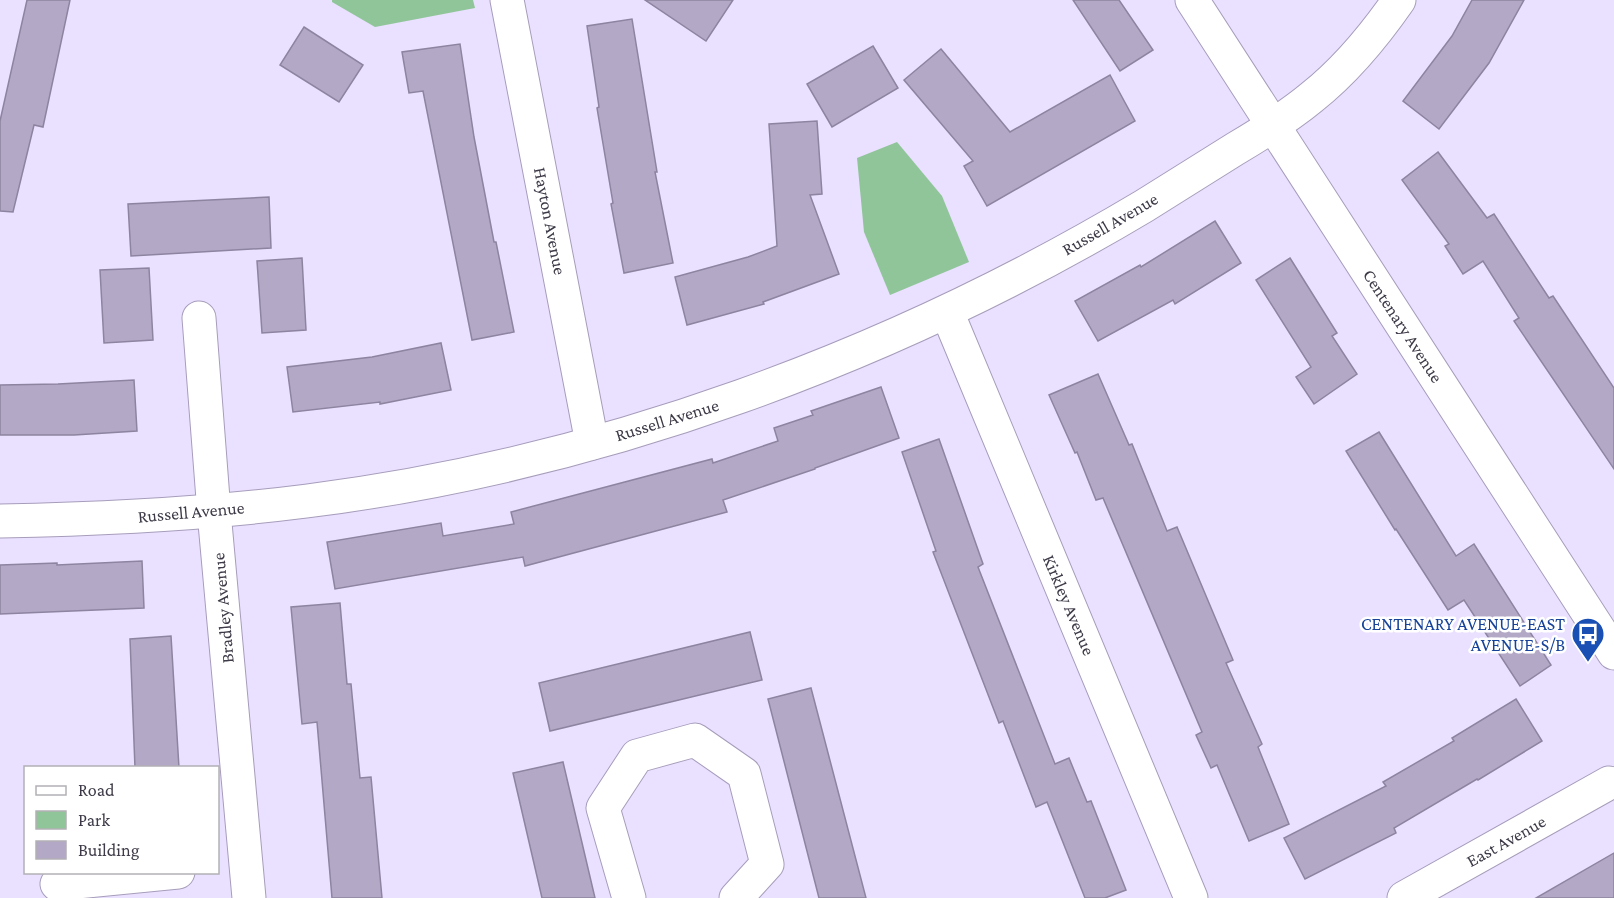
<svg xmlns="http://www.w3.org/2000/svg" width="1614" height="898" viewBox="0 0 1614 898" font-family="'Crimson Pro',serif">
  <style>
    .green { fill: #90c59a }
    .building { fill: #b3a9c7; stroke: #8d84a0; stroke-width: 1.5 }
    .lines { fill: none; stroke-linecap: round; stroke-linejoin: round }
    .street-casing { stroke: #a79dbb; stroke-width: 35 }
    .secondary-casing { stroke: #a79dbb; stroke-width: 35 }
    .street { stroke: #fff; stroke-width: 33 }
    .secondary { stroke: #fff; stroke-width: 33 }
    .labels { text-anchor: middle; stroke-width: 5; stroke-linejoin: round; paint-order: stroke }
    .street-label { font-size: 18px; fill: #3e3a47; stroke: #fff }
    .transit-label { font-size: 18px; fill: #164399; stroke: #fff; text-anchor: end }
  </style>
  <rect width="100%" height="100%" fill="#eae0ff"/>
  <g class="green">
    <path d="M 332,0 L 473,0 L 475,8 L 375,27 L 332,2 Z"/>
    <path d="M 897,142 L 942,196 L 969,262 L 890,295 L 864,232 L 857,158 Z"/>
  </g>
  <g class="building">
    <path d="M 27,0 L 70,0 L 43,127 L 34,125 L 13,212 L 0,211 L 0,121 Z"/>
    <path d="M 645,0 L 733,0 L 706,41 Z"/>
    <path d="M 1073,0 L 1119,0 L 1153,50 L 1120,71 Z"/>
    <path d="M 1472,0 L 1524,0 L 1489,63 L 1439,129 L 1403,101 L 1452,36 Z"/>
    <path d="M 632,19 L 657,172 L 655,172 L 673,263 L 624,273 L 611,204 L 613,203 L 597,108 L 599,107 L 587,26 Z"/>
    <path d="M 304,27 L 363,65 L 339,102 L 280,65 Z"/>
    <path d="M 460,44 L 474,137 L 494,242 L 496,242 L 514,332 L 472,340 L 423,91 L 409,93 L 402,52 Z"/>
    <path d="M 873,46 L 898,88 L 832,127 L 807,84 Z"/>
    <path d="M 941,49 L 1010,132 L 1110,75 L 1135,121 L 987,206 L 964,166 L 973,161 L 904,80 Z"/>
    <path d="M 817,121 L 822,194 L 810,195 L 839,274 L 763,302 L 764,304 L 687,325 L 675,277 L 748,257 L 777,246 L 769,124 Z"/>
    <path d="M 1438,152 L 1487,218 L 1494,214 L 1549,298 L 1553,296 L 1614,388 L 1614,469 L 1514,321 L 1519,318 L 1483,261 L 1463,274 L 1445,246 L 1449,244 L 1402,180 Z"/>
    <path d="M 269,197 L 271,248 L 131,256 L 128,204 Z"/>
    <path d="M 1215,221 L 1241,263 L 1175,304 L 1173,300 L 1098,341 L 1075,301 L 1140,265 L 1141,267 Z"/>
    <path d="M 302,258 L 306,330 L 262,333 L 257,261 Z"/>
    <path d="M 1290,258 L 1337,333 L 1332,336 L 1357,374 L 1314,404 L 1296,377 L 1311,367 L 1256,280 Z"/>
    <path d="M 149,268 L 153,340 L 104,343 L 100,270 Z"/>
    <path d="M 441,343 L 451,390 L 380,404 L 380,402 L 293,412 L 287,367 L 372,357 Z"/>
    <path d="M 1098,374 L 1129,445 L 1132,444 L 1167,531 L 1177,527 L 1233,660 L 1226,663 L 1262,744 L 1258,747 L 1289,824 L 1249,841 L 1217,765 L 1211,768 L 1196,735 L 1202,732 L 1103,498 L 1096,500 L 1077,452 L 1075,453 L 1049,395 Z"/>
    <path d="M 134,380 L 137,431 L 74,435 L 0,435 L 0,385 L 58,384 Z"/>
    <path d="M 881,387 L 899,438 L 815,468 L 815,469 L 723,500 L 727,512 L 525,566 L 523,557 L 335,589 L 327,542 L 441,523 L 443,536 L 514,524 L 511,512 L 712,459 L 713,463 L 778,441 L 774,428 L 813,415 L 811,411 Z"/>
    <path d="M 1379,432 L 1456,556 L 1474,544 L 1551,665 L 1520,686 L 1464,600 L 1448,610 L 1396,529 L 1395,530 L 1346,451 Z"/>
    <path d="M 939,439 L 983,564 L 978,567 L 1055,764 L 1069,758 L 1087,802 L 1091,801 L 1126,890 L 1105,898 L 1085,898 L 1047,802 L 1036,807 L 1003,721 L 999,723 L 933,552 L 936,551 L 902,452 Z"/>
    <path d="M 142,561 L 144,608 L 0,614 L 0,565 L 57,563 L 57,565 Z"/>
    <path d="M 340,603 L 347,684 L 351,684 L 360,778 L 371,777 L 382,898 L 332,898 L 317,722 L 302,724 L 291,607 Z"/>
    <path d="M 750,632 L 762,680 L 550,731 L 539,683 Z"/>
    <path d="M 171,636 L 179,768 L 135,768 L 130,639 Z"/>
    <path d="M 811,688 L 866,898 L 819,898 L 768,699 Z"/>
    <path d="M 1516,699 L 1542,741 L 1478,780 L 1477,779 L 1394,828 L 1396,833 L 1305,879 L 1284,838 L 1386,786 L 1383,782 L 1454,741 L 1452,738 Z"/>
    <path d="M 563,762 L 595,898 L 542,898 L 513,773 Z"/>
    <path d="M 1614,853 L 1614,898 L 1536,898 Z"/>
  </g>
  <g class="lines">
    <g class="street-casing">
      <g id="street">
        <path d="M 507,0 L 592,443"/>
        <path d="M 947,312 L 1191,898"/>
        <path d="M 199,318 L 214,512 L 249,898"/>
        <path d="M 0,521 C 103,519 205,514 307,501 C 601,464 891,357 1144,206 C 1174,187 1205,168 1235,149 C 1262,133 1288,117 1312,97 C 1346,70 1374,36 1399,0"/>
        <path d="M 57,884 L 178,872"/>
        <path d="M 629,898 L 603,808 L 637,756 L 695,740 L 744,774 L 767,864 L 736,898"/>
        <path d="M 1404,898 L 1609,783"/>
      </g>
    </g>
    <g class="secondary-casing">
      <path id="secondary" d="M 1192,0 L 1614,653"/>
    </g>
    <use href="#street" class="street"/>
    <use href="#secondary" class="secondary"/>
  </g>
  <defs>
    <g id="bus-pin" transform="scale(1.725)"><path d="M0 17L-7.5 6A9.5 9.5 0 1 1 7.5 6Z" fill="#1a4fb4" stroke="#fff"/><path d="M-5-6H5V4H4V6H2V4H-2V6H-4V4H-5ZM-3.5-4V0h7V-4ZM-3.5 1.2v1.5H-2V1.2ZM2 1.2v1.5H3.5V1.2Z" fill="#fff"/></g>
  </defs>
  <g fill-rule="evenodd">
    <use href="#bus-pin" x="1588" y="634"/>
  </g>
  <g class="labels">
    <g class="street-label">
      <text transform="translate(550 221) rotate(79)" y="6">Hayton Avenue</text>
      <text transform="translate(1110 224) rotate(-30)" y="6">Russell Avenue</text>
      <text transform="translate(1403 326) rotate(57)" y="6">Centenary Avenue</text>
      <text transform="translate(667 420) rotate(-17)" y="6">Russell Avenue</text>
      <text transform="translate(191 512) rotate(-5)" y="6">Russell Avenue</text>
      <text transform="translate(1069 605) rotate(67)" y="6">Kirkley Avenue</text>
      <text transform="translate(223 608) rotate(-95)" y="6">Bradley Avenue</text>
      <text transform="translate(1506 841) rotate(-29)" y="6">East Avenue</text>
    </g>
    <g class="transit-label">
      <text x="1565" y="630">CENTENARY AVENUE-EAST<tspan x="1565" dy="21">AVENUE-S/B</tspan></text>
    </g>
  </g>
  <rect x="24" y="766" width="195" height="108" fill="#ffffff" stroke="#b2b0b5" stroke-width="1.5"/>
  <rect x="36" y="786" width="30" height="9" fill="#ffffff" stroke="#b2b0b5" stroke-width="1.5"/>
  <text x="78" y="796" font-size="18" fill="#3e3a47">Road</text>
  <rect x="36" y="811" width="30" height="18" fill="#90c59a" stroke="#b2b0b5" stroke-width="1.5"/>
  <text x="78" y="826" font-size="18" fill="#3e3a47">Park</text>
  <rect x="36" y="841" width="30" height="18" fill="#b3a9c7" stroke="#b2b0b5" stroke-width="1.5"/>
  <text x="78" y="856" font-size="18" fill="#3e3a47">Building</text>
</svg>
